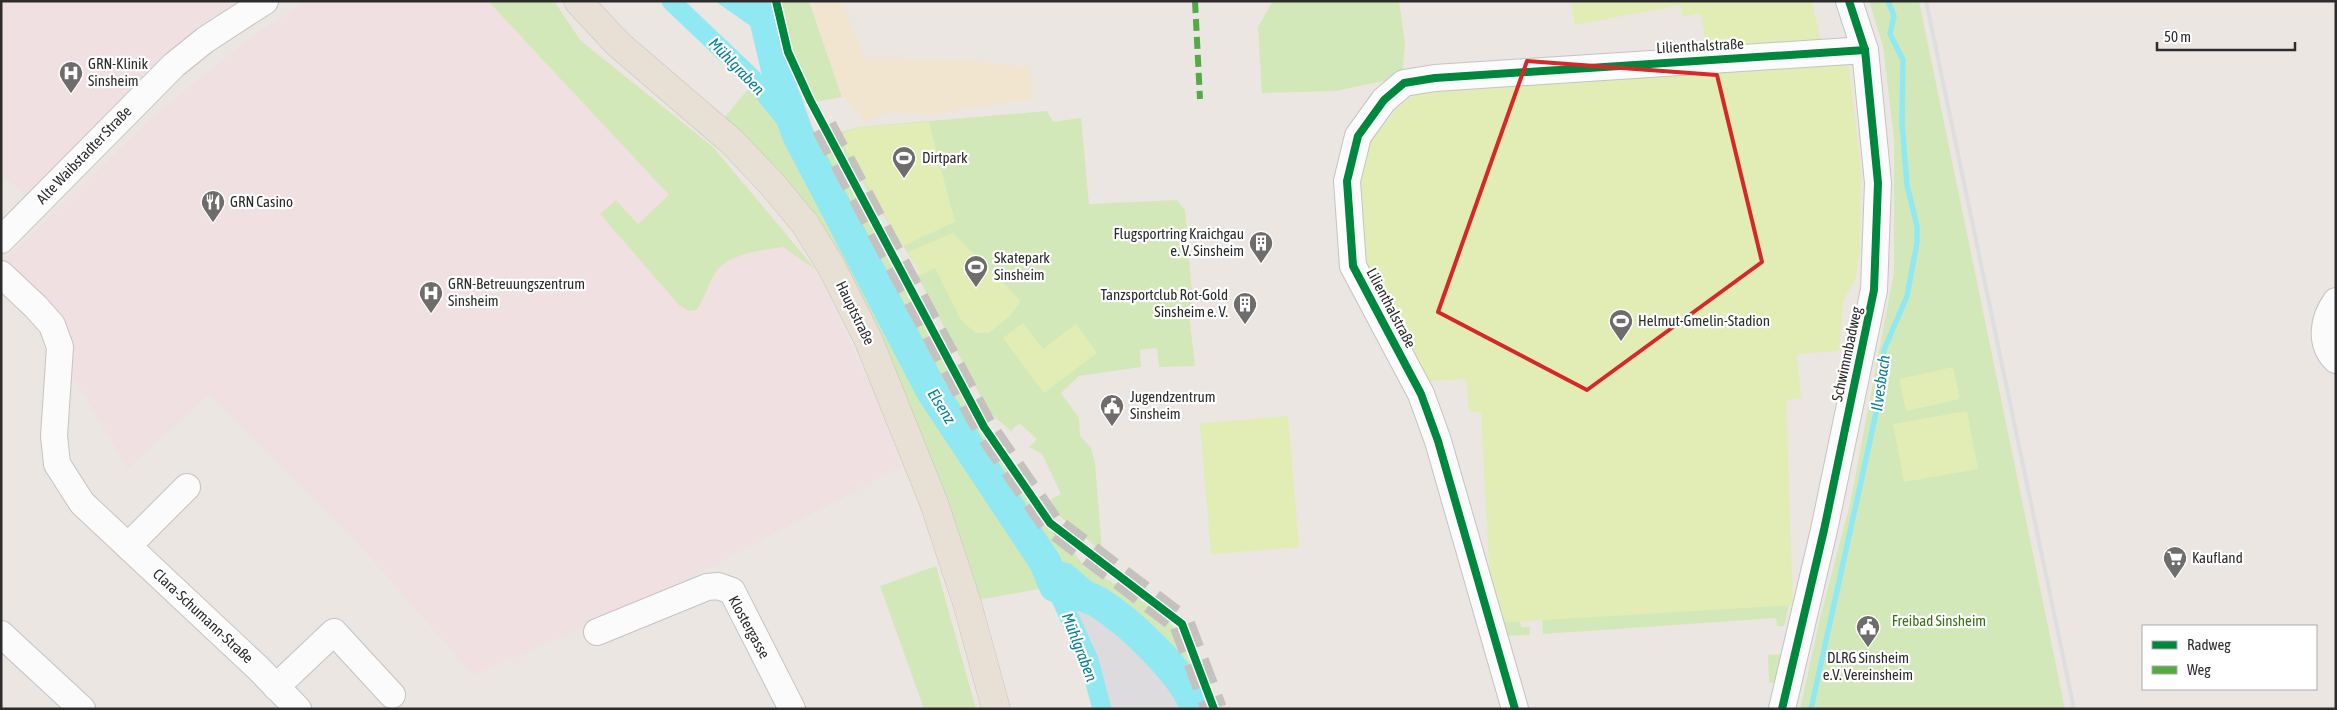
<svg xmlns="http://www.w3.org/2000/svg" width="2337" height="710" viewBox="0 0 2337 710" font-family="'Asap Condensed',sans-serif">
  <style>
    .industrial { fill: #dedbde }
    .medical { fill: #f1e0e1 }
    .green { fill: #d3e8b8 }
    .sand { fill: #f1e5cf }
    .pitch { fill: #e1edb5 }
    .water { fill: #90e9f2 }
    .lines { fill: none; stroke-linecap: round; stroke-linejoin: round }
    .stream { stroke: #90e9f2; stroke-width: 5.5 }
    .canal { stroke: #90e9f2; stroke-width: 19 }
    .river { stroke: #90e9f2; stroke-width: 32 }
    .minor-tunnel { stroke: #c5c1be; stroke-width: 26; stroke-dasharray: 26 13; stroke-linecap: butt }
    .minor-casing { stroke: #c4c3c3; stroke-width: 28 }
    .major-casing { stroke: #c6c4c2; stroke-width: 29 }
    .minor { stroke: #fcfbfb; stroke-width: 26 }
    .major { stroke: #e8e0d4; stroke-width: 28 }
    .rail { stroke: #dedee0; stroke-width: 4 }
    .quiet { stroke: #54ab44; stroke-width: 6; stroke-dasharray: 12 6; stroke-linecap: butt }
    .cycleway-casing { stroke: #fff; stroke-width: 11 }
    .cycleway { stroke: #00873e; stroke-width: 8 }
    .marked { fill: none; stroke: #d62828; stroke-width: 4; stroke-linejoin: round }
    .labels { text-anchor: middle; stroke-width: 4.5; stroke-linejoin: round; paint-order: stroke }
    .street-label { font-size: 15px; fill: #2c2c2c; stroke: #fff }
    .poi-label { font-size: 15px; fill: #2c2c2c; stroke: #fff; text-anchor: start }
    .park-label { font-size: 15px; fill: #367114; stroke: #fff }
    .water-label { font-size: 16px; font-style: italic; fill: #04809c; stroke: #fff }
  </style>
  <rect width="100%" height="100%" fill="#ebe6e2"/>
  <path class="industrial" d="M 1055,586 L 1097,602 L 1137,633 L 1171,667 L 1194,702 L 1174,709 L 1099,709 L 1085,658 Z"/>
  <g class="medical">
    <path d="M 1,1 L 248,1 L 28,197 L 1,174 Z"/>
    <path d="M 308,1 L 554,1 L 580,40 L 713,147 L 816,270 L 881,408 L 901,467 L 644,602 L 473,675 L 353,538 L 209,394 L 128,469 L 50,339 L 1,263 L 167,104 L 261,30 Z"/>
  </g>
  <g class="green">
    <path d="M 488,1 L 554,1 L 580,40 L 713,147 L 816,270 L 783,247 C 763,250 733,253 718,269 C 708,281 706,298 696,310 L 689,311 L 679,305 L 600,214 L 616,200 L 638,224 L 669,195 Z"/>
    <path d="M 775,1 L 809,1 L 842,97 L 803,104 Z"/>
    <path d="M 1273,1 L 1399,1 L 1405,44 L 1402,77 L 1336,91 L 1262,93 L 1258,27 Z"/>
    <path d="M 1869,1 L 1919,1 L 2065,709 L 1800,709 L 1820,618 L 1850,504 L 1894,272 L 1894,139 L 1883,46 Z"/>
    <path d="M 753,83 L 810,166 L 834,134 L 859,127 L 1047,111 L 1053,122 L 1081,118 L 1089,204 L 1177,200 L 1185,210 L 1193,306 L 1188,306 L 1195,366 L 1159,367 L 1157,348 L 1140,350 L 1141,367 L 1079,376 L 1061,393 L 1079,418 L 1080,436 L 1091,448 L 1095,462 L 1102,552 L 1056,513 L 1051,499 L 1061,494 L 1042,454 L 1029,447 L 1037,439 L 1019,423 L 1011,431 L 988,411 L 917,275 L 921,274 L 839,145 L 982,414 L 1048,517 L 1082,563 L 1152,608 L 1180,633 L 1207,709 L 1174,709 L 1194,702 L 1171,667 L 1137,633 L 1099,588 L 1055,560 L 1042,560 L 1055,586 L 973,601 L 794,195 L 762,154 L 725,117 Z"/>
    <path d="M 936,566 L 976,709 L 924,709 L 880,586 Z"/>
    <path d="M 1789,605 L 1784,626 L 1777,626 L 1776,618 L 1543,634 L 1542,619 Z"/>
    <path d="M 1520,621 L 1521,627 L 1530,627 L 1530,635 L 1504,636 L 1499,623 Z"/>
    <path d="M 1785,654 L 1779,682 L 1769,683 L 1768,655 Z"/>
  </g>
  <path class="sand" d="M 809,1 L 842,1 L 864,57 L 949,59 L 1030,67 L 1034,99 L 939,113 L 885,113 L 867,124 L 842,97 Z"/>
  <g class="pitch">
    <path d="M 1571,1 L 1812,1 L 1821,43 L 1709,56 L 1700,13 L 1683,17 L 1680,5 L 1575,25 Z"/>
    <path d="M 1836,63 L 1849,67 L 1861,169 L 1860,247 L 1856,278 L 1843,301 L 1839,351 L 1797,354 L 1801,398 L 1786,401 L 1793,605 L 1497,623 L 1491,601 L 1481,412 L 1469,412 L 1466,379 L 1428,381 L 1366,277 L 1356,206 L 1359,156 L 1398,107 L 1415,94 L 1535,82 Z"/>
    <path d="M 929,122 L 955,222 L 903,246 L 838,136 L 859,127 Z"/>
    <path d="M 953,233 L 1021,301 L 1010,316 L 989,333 L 976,333 L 961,320 L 935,268 L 921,275 L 908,252 Z"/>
    <path d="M 1023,323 L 1043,349 L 1076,324 L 1097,353 L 1044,393 L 1003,338 Z"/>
    <path d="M 1953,367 L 1960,399 L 1906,411 L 1899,379 Z"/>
    <path d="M 1967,411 L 1978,469 L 1904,482 L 1893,424 Z"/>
    <path d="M 1288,416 L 1299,547 L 1211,554 L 1200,423 Z"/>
  </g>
  <g class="water">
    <path d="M 715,1 L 761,1 L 772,41 Z"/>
    <path d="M 1055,560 L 1071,564 L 1099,588 L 1137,633 L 1098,602 L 1055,586 L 1045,562 Z"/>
  </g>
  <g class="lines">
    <path class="stream" d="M 1811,709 L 1880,395 L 1884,350 L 1907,296 L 1917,243 L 1917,226 L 1907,185 L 1902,123 L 1903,60 L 1890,34 L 1894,16 L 1888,1"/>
    <g class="canal">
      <path d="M 671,1 L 752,78 L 798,135"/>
      <path d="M 1055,586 L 1089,660 L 1102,709"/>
    </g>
    <path class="river" d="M 761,1 L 782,91 L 798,135 L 933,393 L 1045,562 L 1055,586 C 1069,592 1086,595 1098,602 C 1130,622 1184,673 1197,709"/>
    <path class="minor-tunnel" d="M 824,127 L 984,427 L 1050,523 L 1182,624 L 1214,709"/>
    <g class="minor-casing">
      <g id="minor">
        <path d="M 1,240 L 174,65 L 205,40 L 265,1"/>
        <path d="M 1,274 L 36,307 L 52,325 L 60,347 L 54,436 L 57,464 L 82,503 L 258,668 L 298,709"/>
        <path d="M 2336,301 C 2323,319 2319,343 2336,360"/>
        <path d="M 128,546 L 187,487"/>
        <path d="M 597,632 L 707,587 L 718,586 L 732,591 L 792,709"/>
        <path d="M 1,634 L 82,709"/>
        <path d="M 276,687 L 334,632 L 392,695"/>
        <path d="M 1515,709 L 1438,441 L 1421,394 L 1353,266 L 1347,181 L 1358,136 L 1384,100 L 1404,83 L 1435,78 L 1865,50"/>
        <path d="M 1782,709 L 1824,530 L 1874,290 L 1878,183 L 1865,50 L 1849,1"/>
      </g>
    </g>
    <g class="major-casing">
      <path id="major" d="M 578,1 L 618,44 L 731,141 L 772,184 L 805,224 L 830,264 L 868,339 L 934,503 L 967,603 L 996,709"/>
    </g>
    <use href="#minor" class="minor"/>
    <use href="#major" class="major"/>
    <path class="rail" d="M 1926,1 L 2074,709"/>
    <path class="quiet" d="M 1195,1 L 1200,99"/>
    <g class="cycleway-casing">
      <g id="cycleway">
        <path d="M 776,1 L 788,52 L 810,100 L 984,427 L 1050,523 L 1182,624 L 1214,709"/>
        <path d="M 1515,709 L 1438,441 L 1421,394 L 1353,266 L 1347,181 L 1358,136 L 1384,100 L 1404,83 L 1435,78 L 1865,50"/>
        <path d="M 1782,709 L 1824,530 L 1874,290 L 1878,183 L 1865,50 L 1849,1"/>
      </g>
    </g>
    <use href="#cycleway" class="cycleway"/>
  </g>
  <path class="marked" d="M 1527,61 L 1717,75 L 1762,262 L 1587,390 L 1438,312 Z"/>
  <defs>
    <g id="hospital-pin" transform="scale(1.25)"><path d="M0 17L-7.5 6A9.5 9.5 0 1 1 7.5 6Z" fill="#6f6d6c" stroke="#fff"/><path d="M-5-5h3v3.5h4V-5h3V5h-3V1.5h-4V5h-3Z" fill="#fff"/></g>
    <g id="stadium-pin" transform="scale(1.25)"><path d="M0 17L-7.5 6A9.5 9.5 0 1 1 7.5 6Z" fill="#6f6d6c" stroke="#fff"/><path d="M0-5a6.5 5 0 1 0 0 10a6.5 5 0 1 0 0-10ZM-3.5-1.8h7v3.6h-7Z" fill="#fff"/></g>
    <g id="restaurant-pin" transform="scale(1.25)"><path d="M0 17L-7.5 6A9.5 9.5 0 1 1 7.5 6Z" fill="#6f6d6c" stroke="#fff"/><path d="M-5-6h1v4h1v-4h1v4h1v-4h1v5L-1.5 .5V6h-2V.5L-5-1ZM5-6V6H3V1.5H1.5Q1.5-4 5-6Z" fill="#fff"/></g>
    <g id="building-pin" transform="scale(1.25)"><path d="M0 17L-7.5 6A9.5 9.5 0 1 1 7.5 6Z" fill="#6f6d6c" stroke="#fff"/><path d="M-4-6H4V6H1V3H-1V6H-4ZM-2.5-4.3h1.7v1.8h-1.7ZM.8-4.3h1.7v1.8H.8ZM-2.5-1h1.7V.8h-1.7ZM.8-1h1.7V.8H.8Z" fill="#fff"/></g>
    <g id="civic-pin" transform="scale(1.25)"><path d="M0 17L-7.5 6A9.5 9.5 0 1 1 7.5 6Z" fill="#6f6d6c" stroke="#fff"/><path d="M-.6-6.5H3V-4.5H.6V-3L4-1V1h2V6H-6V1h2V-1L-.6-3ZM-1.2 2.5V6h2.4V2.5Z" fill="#fff"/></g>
    <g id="supermarket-pin" transform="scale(1.25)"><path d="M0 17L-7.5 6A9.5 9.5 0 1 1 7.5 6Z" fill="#6f6d6c" stroke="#fff"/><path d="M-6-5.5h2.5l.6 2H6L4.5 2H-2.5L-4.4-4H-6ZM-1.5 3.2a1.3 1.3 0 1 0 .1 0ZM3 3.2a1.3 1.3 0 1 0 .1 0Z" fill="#fff"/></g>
  </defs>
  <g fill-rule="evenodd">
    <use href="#hospital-pin" x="71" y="73"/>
    <use href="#stadium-pin" x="904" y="158"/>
    <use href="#restaurant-pin" x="213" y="202"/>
    <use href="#building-pin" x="1261" y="243"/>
    <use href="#stadium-pin" x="976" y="267"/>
    <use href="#hospital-pin" x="431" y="293"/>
    <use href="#building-pin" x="1245" y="304"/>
    <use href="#stadium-pin" x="1621" y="321"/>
    <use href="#civic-pin" x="1112" y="406"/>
    <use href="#supermarket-pin" x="2175" y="558"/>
    <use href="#civic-pin" x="1868" y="627"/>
  </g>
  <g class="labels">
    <g class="street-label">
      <text transform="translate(1700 46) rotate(-3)" y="5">Lilienthalstraße</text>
      <text transform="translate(84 155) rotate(-46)" y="5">Alte Waibstadter Straße</text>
      <text transform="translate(1391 308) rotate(62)" y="5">Lilienthalstraße</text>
      <text transform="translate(855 313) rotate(64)" y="5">Hauptstraße</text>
      <text transform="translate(1847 354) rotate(-78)" y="5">Schwimmbadweg</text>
      <text transform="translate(203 616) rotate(43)" y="5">Clara-Schumann-Straße</text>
      <text transform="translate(749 627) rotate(61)" y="5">Klostergasse</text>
    </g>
    <g class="poi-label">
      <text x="88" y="69">GRN-Klinik<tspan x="88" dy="17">Sinsheim</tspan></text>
      <text x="922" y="163">Dirtpark</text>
      <text x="230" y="207">GRN Casino</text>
      <text x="1244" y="239" text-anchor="end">Flugsportring Kraichgau<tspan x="1244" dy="17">e. V. Sinsheim</tspan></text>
      <text x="994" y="263">Skatepark<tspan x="994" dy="17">Sinsheim</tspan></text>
      <text x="448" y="289">GRN-Betreuungszentrum<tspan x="448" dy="17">Sinsheim</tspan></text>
      <text x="1228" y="300" text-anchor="end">Tanzsportclub Rot-Gold<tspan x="1228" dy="17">Sinsheim e. V.</tspan></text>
      <text x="1638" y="326">Helmut-Gmelin-Stadion</text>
      <text x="1130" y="402">Jugendzentrum<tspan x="1130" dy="17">Sinsheim</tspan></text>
      <text x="2192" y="563">Kaufland</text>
      <text x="1868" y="663" text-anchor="middle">DLRG Sinsheim<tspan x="1868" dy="17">e.V. Vereinsheim</tspan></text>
    </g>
    <g class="park-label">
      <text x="1939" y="626">Freibad Sinsheim</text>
    </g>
    <g class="water-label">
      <text transform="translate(737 66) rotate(46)" y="6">Mühlgraben</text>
      <text transform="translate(1880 383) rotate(-82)" y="6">Ilvesbach</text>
      <text transform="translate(942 406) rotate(58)" y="6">Elsenz</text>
      <text transform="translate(1080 647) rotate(69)" y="6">Mühlgraben</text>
    </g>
  </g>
  <rect width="2337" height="710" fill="none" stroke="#2c2c2c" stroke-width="5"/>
  <rect x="2142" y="625" width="175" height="65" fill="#ffffff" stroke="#ababab"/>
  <rect x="2152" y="641" width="25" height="8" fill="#00873e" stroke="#ababab"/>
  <text x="2187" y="650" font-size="15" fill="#2c2c2c">Radweg</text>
  <rect x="2152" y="666" width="25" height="8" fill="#54ab44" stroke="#ababab"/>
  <text x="2187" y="675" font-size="15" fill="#2c2c2c">Weg</text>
  <path d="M2157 42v8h138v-8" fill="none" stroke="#2c2c2c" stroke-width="2.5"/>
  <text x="2164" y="42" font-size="15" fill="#2c2c2c" stroke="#ffffff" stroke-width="4" paint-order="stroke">50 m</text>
</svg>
